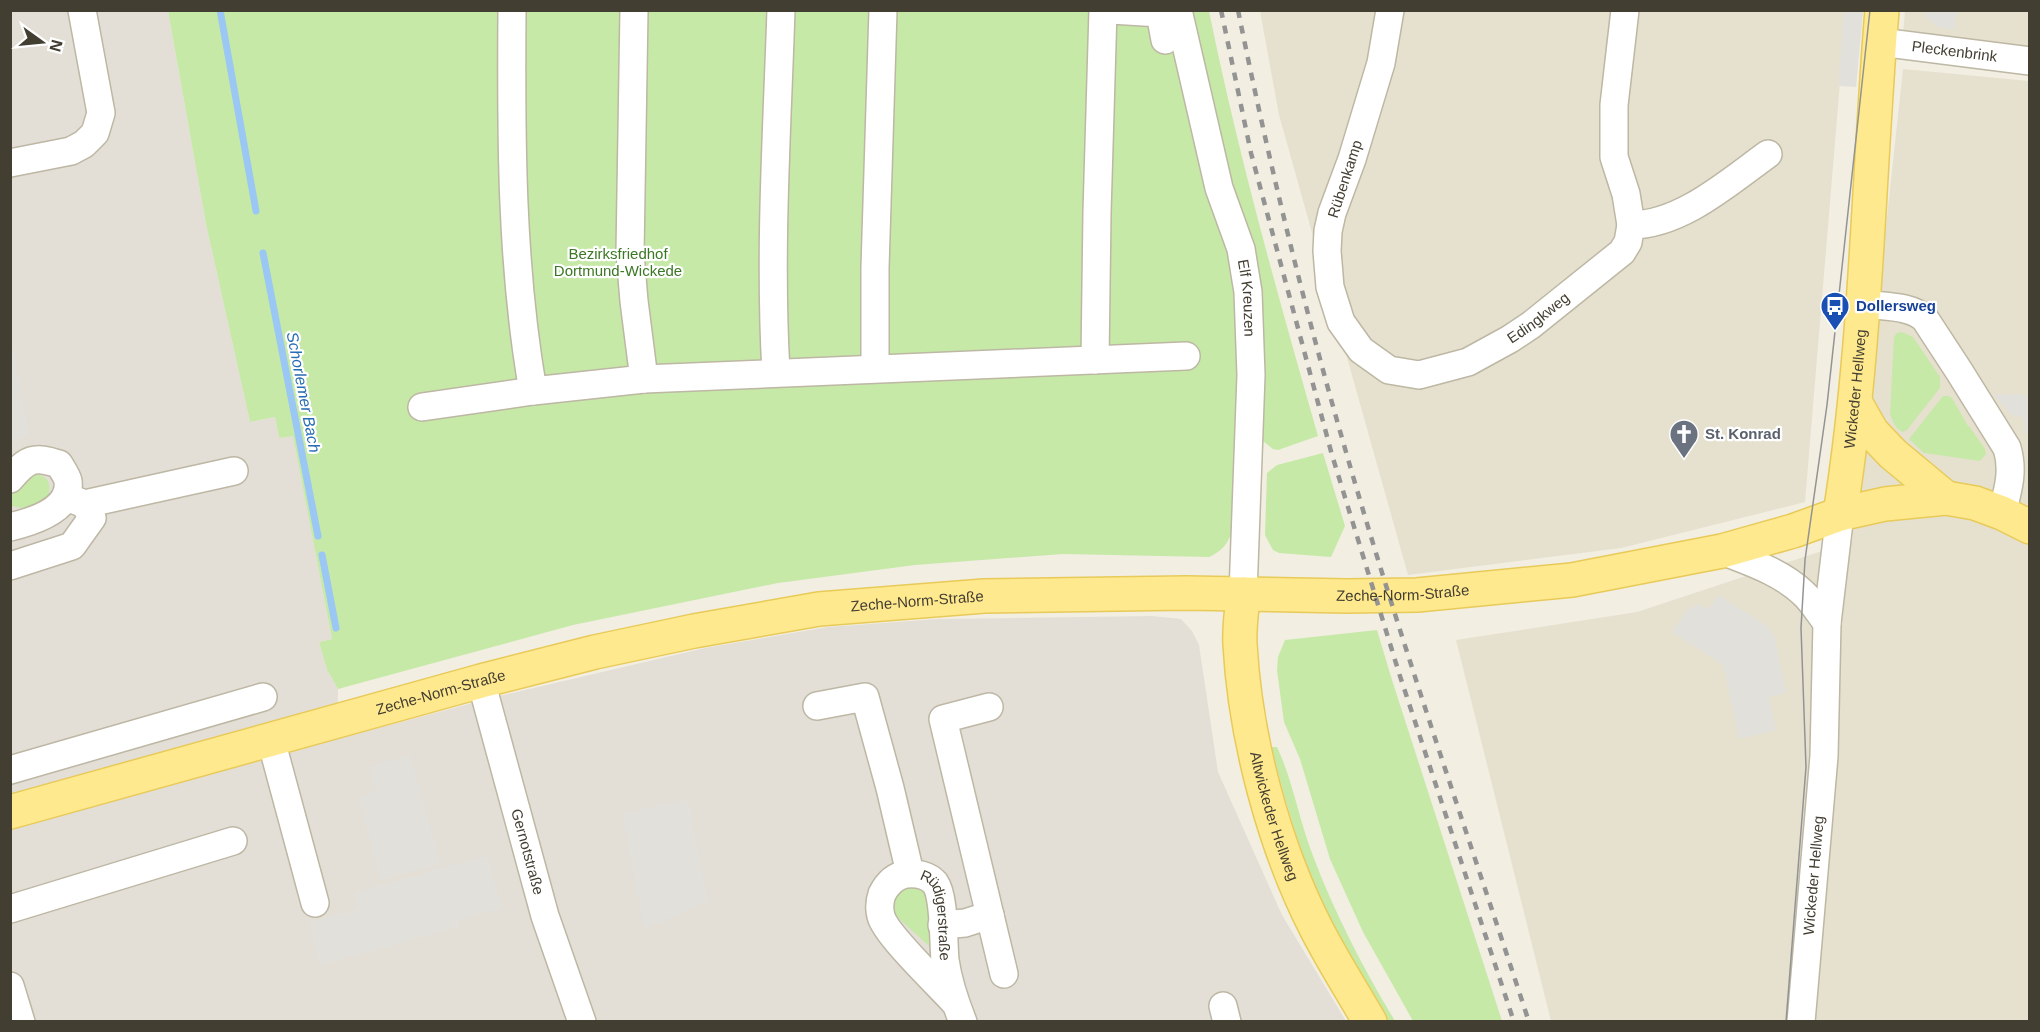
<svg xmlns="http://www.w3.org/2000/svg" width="2040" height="1032" viewBox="0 0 2040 1032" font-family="Helvetica,sans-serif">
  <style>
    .residential { fill: #e6e1cf }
    .industrial { fill: #e3dfd7 }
    .green { fill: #c6e9a8 }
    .parking { fill: #e2e0db }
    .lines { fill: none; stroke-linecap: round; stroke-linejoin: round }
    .stream { stroke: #9ac7f3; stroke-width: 7 }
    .minor-casing { stroke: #bdb7a4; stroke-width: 30 }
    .major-casing { stroke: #e8ca59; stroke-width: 36 }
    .minor { stroke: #fff; stroke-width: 27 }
    .major { stroke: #ffe98e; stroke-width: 33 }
    .tram { stroke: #939393; stroke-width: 1.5 }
    .rail { stroke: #939393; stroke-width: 4.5; stroke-dasharray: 8 8; stroke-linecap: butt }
    .labels { text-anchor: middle; stroke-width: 4.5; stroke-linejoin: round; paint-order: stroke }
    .street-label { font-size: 15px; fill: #433e32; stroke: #fff }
    .park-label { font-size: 15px; fill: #3c7724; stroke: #fff }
    .transit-label { font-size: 15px; font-weight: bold; fill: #164399; stroke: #fff; text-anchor: start }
    .worship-label { font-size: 15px; font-weight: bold; fill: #5b616d; stroke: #fff; text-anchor: start }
    .water-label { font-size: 16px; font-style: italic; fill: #286cb3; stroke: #fff }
  </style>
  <rect width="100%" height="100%" fill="#f2eee2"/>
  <g class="residential">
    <path d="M 1260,11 L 1846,11 L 1805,502 L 1621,548 L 1408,575 L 1279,115 Z"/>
    <path d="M 1905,11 L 2029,11 L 2029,47 L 1903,34 Z"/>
    <path d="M 1903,69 L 2029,81 L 2029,1021 L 1551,1021 L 1456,640 L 1637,612 L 1852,541 Z"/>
  </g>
  <path class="industrial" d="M 10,11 L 168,11 L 206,224 L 250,422 L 275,417 L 279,438 L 293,435 L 332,639 L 319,642 L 327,670 L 338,689 L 337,739 L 499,696 L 705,648 L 828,627 L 938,619 L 1152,616 L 1181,619 L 1192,631 L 1199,645 L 1218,772 L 1282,915 L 1346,1021 L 11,1021 Z"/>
  <g class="green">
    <path d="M 168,11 L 1167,11 L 1193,141 L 1237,271 L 1241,360 L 1234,526 C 1229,541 1225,550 1209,557 L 1063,554 L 915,565 L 778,583 L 573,625 L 338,689 L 327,670 L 319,642 L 332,639 L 293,436 L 279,438 L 275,417 L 250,422 L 206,224 Z"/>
    <path d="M 1187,11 L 1209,11 C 1238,154 1278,296 1318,436 L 1278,450 L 1273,449 L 1259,438 Z"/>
    <path d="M 1902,332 L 1913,337 L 1940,377 L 1940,388 L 1907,430 L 1903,432 C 1895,429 1892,420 1890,413 L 1894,337 L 1897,333 Z"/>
    <path d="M 1943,396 L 1948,396 L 1952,398 L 1968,426 L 1969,426 L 1985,449 L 1986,454 L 1980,461 L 1924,453 L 1909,439 Z"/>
    <path d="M 1323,453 L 1345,526 L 1331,557 L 1279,553 L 1273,550 L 1265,535 L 1267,473 L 1277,465 Z"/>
    <path d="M 33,474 C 51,475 53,488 45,502 L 21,508 L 12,506 L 11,494 L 16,486 Z"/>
    <path d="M 1377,630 L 1392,680 L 1502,1021 L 1413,1021 L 1363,932 L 1330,859 L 1300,759 L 1284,722 L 1277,670 L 1278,657 L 1285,640 Z"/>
    <path d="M 1271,747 L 1277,747 C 1293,781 1299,820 1313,856 C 1335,914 1363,968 1395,1021 L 1384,1021 C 1365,988 1344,955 1329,921 C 1303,865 1287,806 1271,747 Z"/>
    <path d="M 915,885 C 935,897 929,926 929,946 L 896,916 L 891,908 L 897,889 Z"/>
  </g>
  <g class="parking">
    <path d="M 1844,11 L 1863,11 L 1856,87 L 1838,86 Z"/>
    <path d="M 1925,11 L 1957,11 L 1954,30 L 1938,27 L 1927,18 Z"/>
    <path d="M 11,337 L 29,434 L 11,444 L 10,444 Z"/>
    <path d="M 1993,394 L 2029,395 L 2029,434 L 2026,434 L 2024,431 L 2023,417 L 2013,416 Z"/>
    <path d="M 1718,595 L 1767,626 L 1775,638 L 1786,693 L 1769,697 L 1776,730 L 1739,739 L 1723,665 L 1672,632 L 1687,610 L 1699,604 L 1708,610 Z"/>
    <path d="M 410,755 L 440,863 L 381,880 L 358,797 L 376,792 L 369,767 Z"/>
    <path d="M 688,800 L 708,901 L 644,929 L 622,813 Z"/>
    <path d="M 487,856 L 502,908 L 458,920 L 459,927 L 320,965 L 309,922 L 359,909 L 354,893 Z"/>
  </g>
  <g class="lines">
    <g class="stream">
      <path d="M 220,10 L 256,211"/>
      <path d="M 263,253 L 318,536"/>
      <path d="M 322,555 L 336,628"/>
    </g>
    <g class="minor-casing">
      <g id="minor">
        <path d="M 512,10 C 511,138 511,265 533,391"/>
        <path d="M 634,10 L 630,253 L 634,301 L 644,379"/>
        <path d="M 1111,10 L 1160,13 L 1165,40"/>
        <path id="s1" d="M 1178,10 L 1219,188 L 1241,249 L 1248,292 L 1251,375 L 1243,594"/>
        <path id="s2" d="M 1390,10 L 1381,63 L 1352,159 L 1332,213 L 1328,231 L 1327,251 L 1330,287 L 1341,322 L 1361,350 L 1389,370 L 1419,375 L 1468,362 L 1510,339 L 1531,325 L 1622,252 L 1628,242 L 1631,225 C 1681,225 1729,182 1768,154"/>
        <path d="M 1625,10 L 1614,105 L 1614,157 L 1626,194 L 1631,225"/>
        <path id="s3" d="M 1880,42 L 2030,61"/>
        <path d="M 10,163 L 71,151 L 84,144 L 95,133 L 101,113 L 82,10"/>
        <path d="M 1865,304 C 1884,307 1910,305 1925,319 L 1959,371 L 2007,448 C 2014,471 2008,490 2002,513"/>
        <path d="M 1095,360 L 1097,213 L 1103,10"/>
        <path d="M 875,368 L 875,268 L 883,10"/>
        <path d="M 776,372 C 769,252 777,131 781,10"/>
        <path d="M 422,407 L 533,391 L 644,379 L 1186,356"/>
        <path d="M 10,479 C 28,458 34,456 59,464 C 62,469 67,476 68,481 C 72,510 31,522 10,527"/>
        <path d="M 66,497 L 85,504 L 234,471"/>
        <path d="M 1722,551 C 1750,562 1781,572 1803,593 C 1812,601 1819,613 1827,623"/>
        <path d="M 10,566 L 72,546 L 92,518 L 85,504"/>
        <path id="s4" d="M 481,681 L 545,916 L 582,1022"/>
        <path d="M 817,706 L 865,697 L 890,788 L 910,873"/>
        <path d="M 989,707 L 943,719 L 1004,974"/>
        <path d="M 271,740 L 315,903"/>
        <path d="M 10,770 L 263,697"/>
        <path d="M 10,909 L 233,841"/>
        <path d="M 942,925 L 965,923 L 990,915"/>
        <path d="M 10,986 L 21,1022"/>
        <path id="s5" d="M 955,1003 C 940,986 885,934 881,916 C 879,909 880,900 882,894 C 887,884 895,876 906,874 C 916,873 928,875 935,883 C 945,897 943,941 945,960 C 948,981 955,1002 963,1022"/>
        <path d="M 1223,1006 L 1227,1022"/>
        <path id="s6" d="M 1801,1022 L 1824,756 L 1827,623 L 1840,514"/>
      </g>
    </g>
    <g class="major-casing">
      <g id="major">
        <path d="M 1855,402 L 1872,432 L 1893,454 L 1946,498"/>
        <path id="s7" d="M 1840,514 C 1867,347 1868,179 1882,10"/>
        <path id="s8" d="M 1243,594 C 1242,610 1239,627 1240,644 C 1245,737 1274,847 1317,930 C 1333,961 1352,991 1370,1022"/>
        <path id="s9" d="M 10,812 L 481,681 L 595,652 L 694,631 L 819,609 L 984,596 L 1186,593 L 1347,596 L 1417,595 L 1520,585 L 1572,580 L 1722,551 L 1793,531 L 1840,514 L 1885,504 L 1946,498 L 1975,503 L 2002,513 L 2030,527"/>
      </g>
    </g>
    <use href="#minor" class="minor"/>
    <use href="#major" class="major"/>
    <path class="tram" d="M 1786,1022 L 1806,767 L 1801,628 L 1805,560 L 1827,405 L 1870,10"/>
    <g class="rail">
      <path d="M 1221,10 L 1251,153 L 1332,455 L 1399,673 L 1514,1022"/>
      <path d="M 1238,10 C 1268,159 1304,307 1346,452 C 1401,644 1467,832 1529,1022"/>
    </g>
  </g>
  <defs>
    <g id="bus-pin" transform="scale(1.5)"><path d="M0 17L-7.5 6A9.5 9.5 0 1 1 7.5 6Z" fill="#1a4fb4" stroke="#fff"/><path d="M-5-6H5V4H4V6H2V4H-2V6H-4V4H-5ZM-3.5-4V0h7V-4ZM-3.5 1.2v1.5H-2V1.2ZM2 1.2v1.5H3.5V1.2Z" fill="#fff"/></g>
    <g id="church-pin" transform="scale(1.5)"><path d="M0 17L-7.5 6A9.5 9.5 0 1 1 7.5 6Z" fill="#6b7280" stroke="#fff"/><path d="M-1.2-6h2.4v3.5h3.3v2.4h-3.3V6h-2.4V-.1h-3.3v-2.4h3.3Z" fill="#fff"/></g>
  </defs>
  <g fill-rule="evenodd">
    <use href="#bus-pin" x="1835" y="306"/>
    <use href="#church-pin" x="1684" y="434"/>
  </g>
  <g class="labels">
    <g class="street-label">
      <text dy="5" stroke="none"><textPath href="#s3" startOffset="75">Pleckenbrink</textPath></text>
      <text transform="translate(1345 179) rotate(-72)" y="5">Rübenkamp</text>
      <text dy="5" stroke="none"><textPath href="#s1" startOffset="297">Elf Kreuzen</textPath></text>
      <text dy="5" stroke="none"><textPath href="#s2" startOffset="556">Edingkweg</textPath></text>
      <text dy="5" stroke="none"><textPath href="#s7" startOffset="126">Wickeder Hellweg</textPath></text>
      <text dy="5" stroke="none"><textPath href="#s9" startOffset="1419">Zeche-Norm-Straße</textPath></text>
      <text dy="5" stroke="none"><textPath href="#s9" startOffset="933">Zeche-Norm-Straße</textPath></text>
      <text dy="5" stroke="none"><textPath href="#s9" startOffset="447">Zeche-Norm-Straße</textPath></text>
      <text dy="5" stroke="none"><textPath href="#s8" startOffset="226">Altwickeder Hellweg</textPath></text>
      <text dy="5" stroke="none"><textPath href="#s4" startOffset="177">Gernotstraße</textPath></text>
      <text dy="5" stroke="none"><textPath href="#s6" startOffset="147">Wickeder Hellweg</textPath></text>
      <text dy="5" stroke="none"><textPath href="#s5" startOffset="232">Rüdigerstraße</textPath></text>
    </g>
    <g class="park-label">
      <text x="618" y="259">Bezirksfriedhof<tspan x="618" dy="17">Dortmund-Wickede</tspan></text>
    </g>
    <g class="transit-label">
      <text x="1856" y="311">Dollersweg</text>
    </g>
    <g class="worship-label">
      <text x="1705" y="439">St. Konrad</text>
    </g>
    <g class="water-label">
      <text transform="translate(304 392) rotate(79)" y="6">Schorlemer Bach</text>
    </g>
  </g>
  <rect width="2040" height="1032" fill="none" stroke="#433e32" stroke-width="24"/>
  <g transform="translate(42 42) rotate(105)" stroke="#ffffff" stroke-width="4.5" paint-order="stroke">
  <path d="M0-4.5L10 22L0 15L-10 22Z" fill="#433e32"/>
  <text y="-9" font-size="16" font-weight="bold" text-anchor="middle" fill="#433e32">N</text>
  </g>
</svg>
